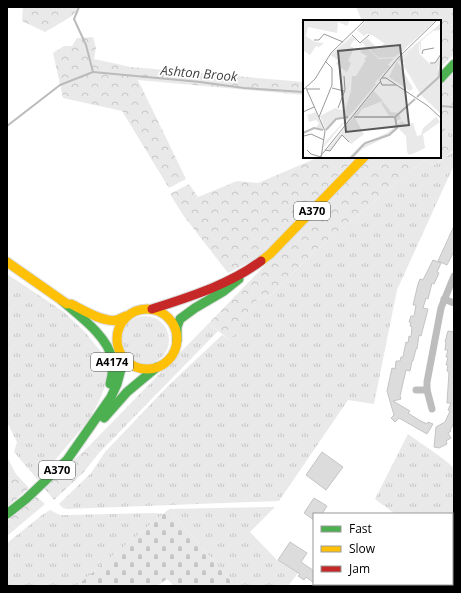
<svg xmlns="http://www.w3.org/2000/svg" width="461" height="593" viewBox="0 0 461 593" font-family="'Open Sans',sans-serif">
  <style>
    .grass { fill: url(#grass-tufts) }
    .forest { fill: url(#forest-crowns) }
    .cemetery { fill: url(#cemetery-stones) }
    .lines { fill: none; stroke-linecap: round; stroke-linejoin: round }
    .stream { stroke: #bbb; stroke-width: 2 }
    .building { fill: #dcdcdc; stroke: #c4c4c4 }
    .fast-casing { stroke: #dbdbdb; stroke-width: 11 }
    .slow-casing { stroke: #dbdbdb; stroke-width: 11 }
    .jam-casing { stroke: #dbdbdb; stroke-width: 11 }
    .street { stroke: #bdbdbd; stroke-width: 7 }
    .fast { stroke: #4caf50; stroke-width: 9 }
    .slow { stroke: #ffc107; stroke-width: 9 }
    .jam { stroke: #c62828; stroke-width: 9 }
    .labels { text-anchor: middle; stroke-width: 3.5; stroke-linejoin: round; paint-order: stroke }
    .shield { fill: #fff; stroke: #4c4c4c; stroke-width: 1 }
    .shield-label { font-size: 11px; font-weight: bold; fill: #000 }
    .water-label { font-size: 13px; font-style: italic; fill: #3f3f3f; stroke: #fff }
    .inset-river { fill: none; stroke: #bbb; stroke-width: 2 }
    .inset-road { fill: none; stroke: #999; stroke-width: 1 }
    .view { fill: #595959; fill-opacity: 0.15; stroke: #595959; stroke-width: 2 }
    .inset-edge { fill: none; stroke: #000; stroke-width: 2 }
  </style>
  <defs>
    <pattern id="grass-tufts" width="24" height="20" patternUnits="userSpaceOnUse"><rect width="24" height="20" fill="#e9e9e9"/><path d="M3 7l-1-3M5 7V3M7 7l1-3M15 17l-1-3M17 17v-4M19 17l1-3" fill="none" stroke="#c6c6c6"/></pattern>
    <pattern id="forest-crowns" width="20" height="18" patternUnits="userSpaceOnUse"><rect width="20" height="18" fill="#e9e9e9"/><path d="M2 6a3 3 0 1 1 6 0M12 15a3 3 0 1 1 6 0" fill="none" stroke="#c6c6c6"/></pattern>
    <pattern id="cemetery-stones" width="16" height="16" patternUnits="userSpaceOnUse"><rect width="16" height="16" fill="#e9e9e9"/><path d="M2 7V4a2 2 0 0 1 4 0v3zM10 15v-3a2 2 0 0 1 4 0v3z" fill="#c6c6c6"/></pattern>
  </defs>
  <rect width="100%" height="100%" fill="#fff"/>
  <g class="grass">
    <path d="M 454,115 L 454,165 L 397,290 L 374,404 L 348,400 L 279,501 L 67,509 L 63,508 L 59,504 L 91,473 L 105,452 L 168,386 L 222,335 L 228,339 L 241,321 L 257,300 L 271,295 L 316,250 L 424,160 L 434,165 L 454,151 L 444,126 Z"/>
    <path d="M 7,274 L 64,312 L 85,332 L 102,353 L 108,368 L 106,384 L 100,399 L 89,420 L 38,480 L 14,452 L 17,442 L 7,422 Z"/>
    <circle cx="145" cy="340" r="24"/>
    <path d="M 209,323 L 218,331 L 99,453 L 89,446 Z"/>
    <path d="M 408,434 C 423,445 440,455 454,468 L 454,586 L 353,586 L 354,584 L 452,584 L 452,514 L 395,514 L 375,499 Z"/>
    <path d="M 267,507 L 275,507 L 250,532 L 277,560 L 298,573 L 288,586 L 235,586 L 169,509 Z"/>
    <path d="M 50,510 L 60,515 L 66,515 L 153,513 L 163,514 L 79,584 L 80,586 L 7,586 L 7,543 L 42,515 Z"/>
  </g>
  <g class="forest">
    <path d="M 23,7 L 80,7 L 72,16 L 45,32 L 22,21 Z"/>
    <path d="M 356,7 L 454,7 L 454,54 L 440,68 L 440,21 L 362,21 Z"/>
    <path d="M 93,37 L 96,48 L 94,59 L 131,67 L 304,82 L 304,95 L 138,80 L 186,179 L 169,188 L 122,111 L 63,98 L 53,53 L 64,46 L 72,46 L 77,38 Z"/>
    <path d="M 454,72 L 454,115 L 444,126 L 454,150 L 434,165 L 424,160 L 316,250 L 271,295 L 257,300 L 241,321 L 240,332 L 228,339 L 209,323 L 370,157 L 440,157 L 440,86 Z"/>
    <path d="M 319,157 L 356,157 L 262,256 L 228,273 L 183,215 L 170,194 L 189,184 L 198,197 L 237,181 L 258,183 Z"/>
    <path d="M 89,446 L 99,453 L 83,473 L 54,500 L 44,488 Z"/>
    <path d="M 7,457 L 16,474 L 29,488 L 7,507 Z"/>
    <path d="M 36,496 L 45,504 L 7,536 L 7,521 Z"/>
  </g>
  <path class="cemetery" d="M 169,509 L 235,586 L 174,586 L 167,579 L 157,586 L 80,586 L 79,584 Z"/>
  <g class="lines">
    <g class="stream">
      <path d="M 93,72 L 200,82 L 244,88 L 304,92"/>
      <path d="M 440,106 L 454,107"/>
      <path d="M 7,126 L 60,85 L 93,72 L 86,45 L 74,19 L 79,7"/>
    </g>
  </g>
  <g class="building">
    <path d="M 454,226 L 454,251 L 447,265 L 438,261 Z"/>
    <path d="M 433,260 L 441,263 L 437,272 L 439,273 L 434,284 L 432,283 L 428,299 L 426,298 L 423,308 L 428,309 L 426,317 L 421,336 L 419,335 L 417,349 L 416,349 L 413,361 L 412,361 L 410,371 L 406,370 L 400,396 L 401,399 L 393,401 L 410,411 L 408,413 L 419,420 L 427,424 L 428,422 L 433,424 L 427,434 L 399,418 L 395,422 L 391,418 L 394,415 L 387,391 L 392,368 L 395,369 L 396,361 L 400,361 L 401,357 L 403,357 L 406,342 L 408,343 L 409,336 L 411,337 L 412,327 L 410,326 L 411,322 L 409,322 L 411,316 L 414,316 L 416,305 L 413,305 L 418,284 L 420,279 L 423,280 Z"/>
    <path d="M 448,331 L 454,332 L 454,423 L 450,430 L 451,431 L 448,433 L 451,438 L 446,441 L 447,444 L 439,448 L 434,447 L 436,427 L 445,422 L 450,411 L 448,410 L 451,403 L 447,403 L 449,372 L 447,371 L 448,365 L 446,365 L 448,357 L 446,357 L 448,350 L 445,350 L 446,342 L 445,342 Z"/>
    <path d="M 322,452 L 343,467 L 326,490 L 306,475 Z"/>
    <path d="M 314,498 L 327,506 L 322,514 L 314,514 L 314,520 L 304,513 Z"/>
    <path d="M 290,542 L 307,553 L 301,562 L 314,571 L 314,583 L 306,577 L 304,580 L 298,576 L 300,574 L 278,560 Z"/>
  </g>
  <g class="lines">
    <g class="fast-casing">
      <g id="fast">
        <path d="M 440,79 L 454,64"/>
        <path d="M 61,300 C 78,315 108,336 112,359 C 114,367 112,376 110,384"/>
        <path d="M 177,341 L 177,327 L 180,319 L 195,308 L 224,291 L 239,279"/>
        <path d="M 104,418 L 127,392 L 157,367"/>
        <path d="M 7,514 L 26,499 L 67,460 L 111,397 L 117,384 L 124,358"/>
      </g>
    </g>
    <g class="slow-casing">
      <g id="slow">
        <path d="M 261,261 L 270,254 L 364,157"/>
        <path d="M 7,262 L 67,304"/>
        <path d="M 71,304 C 83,310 104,323 117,320 C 120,319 123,317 126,316"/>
        <circle cx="147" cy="339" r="30"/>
      </g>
    </g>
    <g class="jam-casing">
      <path id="jam" d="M 152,309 C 189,297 229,285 261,261"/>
    </g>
    <g class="street">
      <path d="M 444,299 L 454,303"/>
      <path d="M 416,390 L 427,390"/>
      <path d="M 432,409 L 427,390 L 427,382 L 441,308 L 454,276"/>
    </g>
    <use href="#fast" class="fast"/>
    <use href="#slow" class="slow"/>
    <use href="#jam" class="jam"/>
  </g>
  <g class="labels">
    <g class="shield">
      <rect x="294" y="202" width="36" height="18" rx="3"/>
      <rect x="91" y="353" width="42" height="18" rx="3"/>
      <rect x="39" y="461" width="36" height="18" rx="3"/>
    </g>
    <g class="shield-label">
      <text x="312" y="215">A370</text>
      <text x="112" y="366">A4174</text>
      <text x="57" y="474">A370</text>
    </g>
    <g class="water-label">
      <text transform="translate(199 73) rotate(5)" y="5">Ashton Brook</text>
    </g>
  </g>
  <g transform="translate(303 20)">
    <rect width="138" height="138" fill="#fff"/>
    <path d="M 0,0 L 47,0 L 44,6 L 35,2 L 34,13 L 5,7 L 3,16 L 12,22 L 21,23 L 16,27 L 13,26 L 7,35 L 0,30 ZM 63,0 L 126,0 L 92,37 L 76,38 L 87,27 L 69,15 L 63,14 L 61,16 L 54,10 ZM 49,16 L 54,22 L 51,20 L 47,26 L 51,28 L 45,41 L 48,43 L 44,52 L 33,44 L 35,40 L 27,35 ZM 116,21 L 116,33 L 127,44 L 132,44 L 138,35 L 138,94 L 118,75 L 136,57 L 136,45 L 126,62 L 118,67 L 107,55 L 100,39 ZM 62,26 L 76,39 L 91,38 L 85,45 L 87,46 L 42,96 L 33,99 L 23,111 L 17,96 L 32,88 L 42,91 L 48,71 L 49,56 L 53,56 L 63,40 L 61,40 L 64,36 L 57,32 ZM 94,41 L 110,68 L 107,71 L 86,57 ZM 13,92 L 21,109 L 13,108 L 16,103 L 13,100 L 6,102 L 4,95 Z" fill="#e9e9e9"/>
    <path d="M 126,0 L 133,0 L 93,37 L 107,18 ZM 138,3 L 137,10 L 130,11 L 118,21 L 118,34 L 116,22 L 100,38 L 102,42 L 99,44 L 95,39 ZM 102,43 L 107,55 L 118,67 L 126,62 L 135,45 L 136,57 L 118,75 L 100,45 ZM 70,62 L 73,64 L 20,128 L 22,122 L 43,99 L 33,99 L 42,96 L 42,91 ZM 71,71 L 80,81 L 59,89 L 54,97 L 86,96 L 78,83 L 80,82 L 88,92 L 96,93 L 98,99 L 93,101 L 92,98 L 52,98 L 61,114 L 48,124 L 39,115 L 27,131 L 23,131 ZM 133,97 L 137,102 L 120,114 L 122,128 L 114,132 L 106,135 L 104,132 L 103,116 L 95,108 L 87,115 L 59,129 L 50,138 L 45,138 L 59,124 L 84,113 L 99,101 L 103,105 L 110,103 L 114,116 L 118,115 L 120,108 Z" fill="#e9e9e9"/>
    <path d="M 64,18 L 75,29 L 82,23 L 87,27 L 76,38 L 59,23 Z" fill="#e9e9e9"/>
    <path class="inset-river" d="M 114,77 L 136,57 L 138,40M 51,97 L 91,97M 23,110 L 33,99 L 45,97M 0,113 L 11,108 L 20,110M 48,138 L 62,123 L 86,115 L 94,108 L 92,97 L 112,79"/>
    <path class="inset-road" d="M 49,15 L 57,23 L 66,15M 11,20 L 16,20 L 21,14 L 40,22M 119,34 L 120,30 L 131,28M 127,43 L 132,43 L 138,34M 79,58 L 83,58 L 125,86 L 138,98M 93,65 L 79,65 L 77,60 L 95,38 L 134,0M 3,68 L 22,111 L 18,138M 29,68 L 41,71M 4,69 L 17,69M 0,70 L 12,59 L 28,33 L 62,0M 35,88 L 42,70 L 41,56M 0,92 L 11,87M 16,97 L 29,65 L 29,48 L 22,41M 1,116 L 8,114 L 21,120M 4,130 L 8,134 L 18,137M 22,130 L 27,131 L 39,115 L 46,122M 16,138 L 77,62"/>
    <path class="view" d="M 97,25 L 106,105 L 43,112 L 35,31 Z"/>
    <rect width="138" height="138" class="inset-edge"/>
  </g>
  <rect width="461" height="593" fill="none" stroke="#000000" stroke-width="16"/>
  <rect x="313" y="513" width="140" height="72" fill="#ffffff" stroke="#999999"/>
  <rect x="321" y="526" width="20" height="6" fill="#4caf50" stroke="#999999"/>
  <text x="349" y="533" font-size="12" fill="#000000">Fast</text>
  <rect x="321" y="546" width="20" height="6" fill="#ffc107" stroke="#999999"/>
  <text x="349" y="553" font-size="12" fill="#000000">Slow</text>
  <rect x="321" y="566" width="20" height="6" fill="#c62828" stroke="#999999"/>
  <text x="349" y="573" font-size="12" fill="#000000">Jam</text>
</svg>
